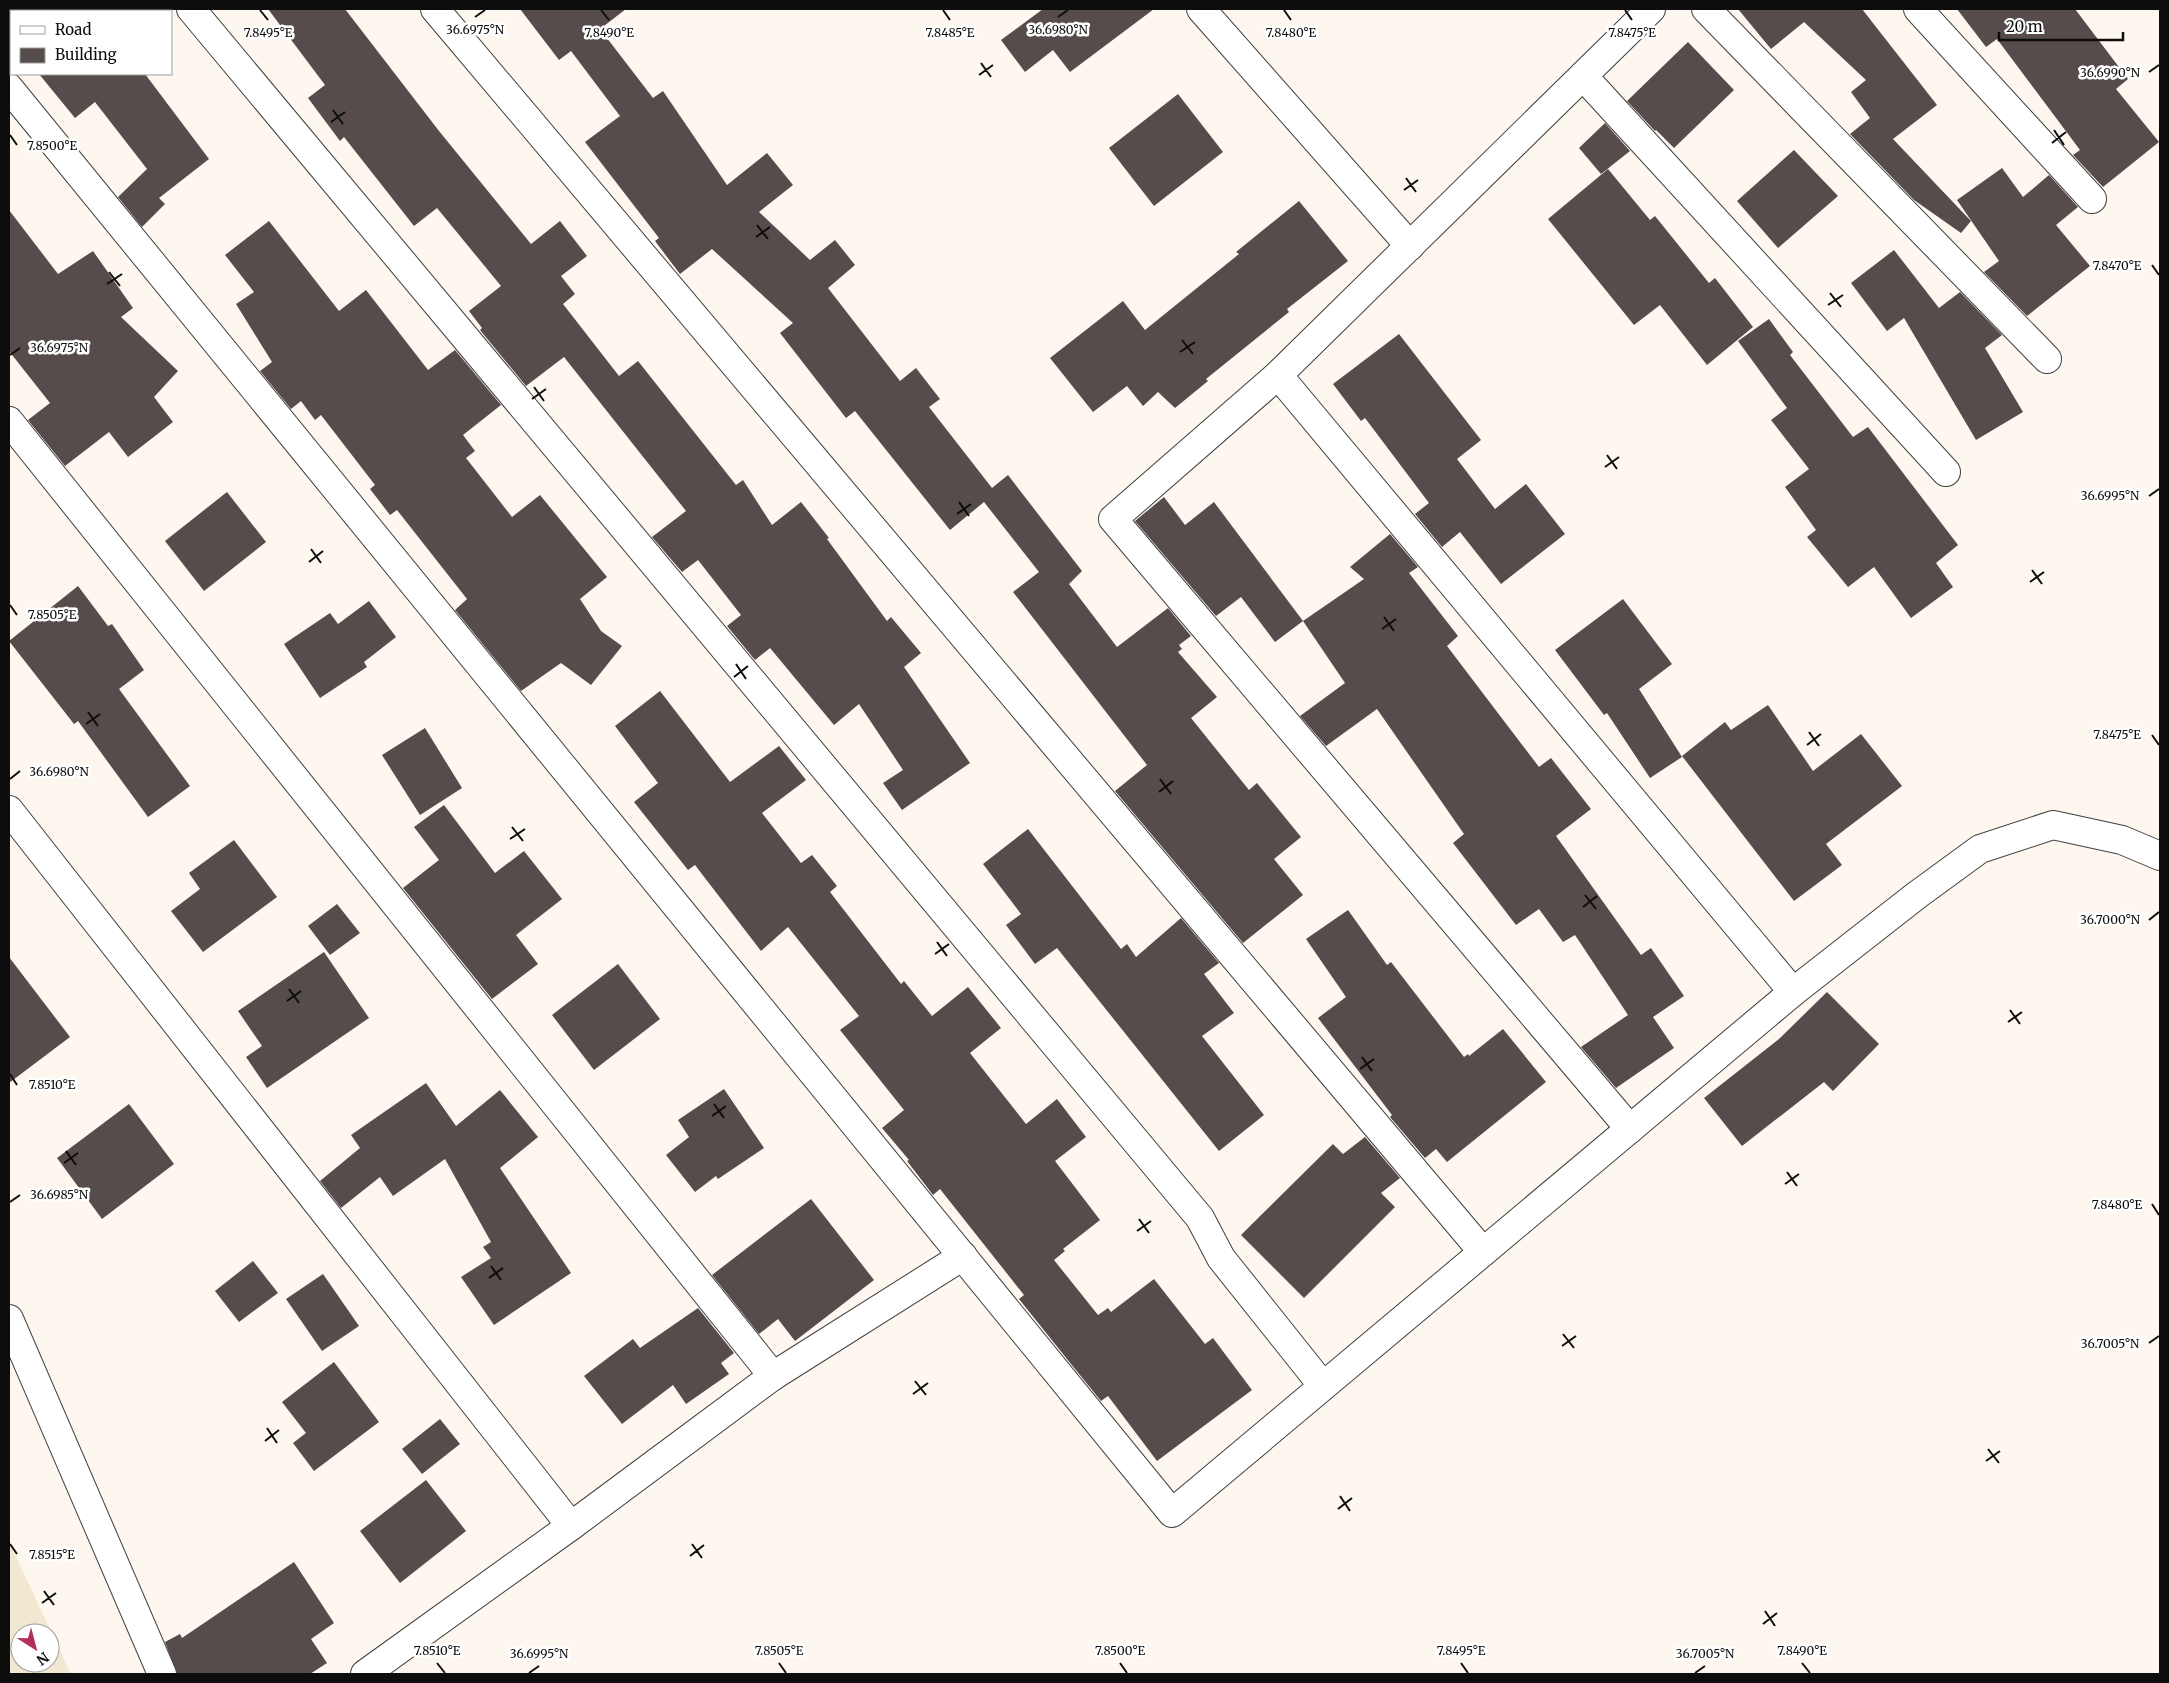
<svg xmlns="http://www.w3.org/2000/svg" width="2169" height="1683" viewBox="0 0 2169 1683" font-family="Merriweather,serif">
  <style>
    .farmland { fill: #f2e7d1; fill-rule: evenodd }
    .building { fill: #554c4b }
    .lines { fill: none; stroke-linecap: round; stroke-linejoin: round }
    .minor-casing { stroke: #404040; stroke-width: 30 }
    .minor { stroke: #fff; stroke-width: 28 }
    .ticks { fill: none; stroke: #0d0d0d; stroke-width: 2 }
    .ticks-label { font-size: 12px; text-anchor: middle; fill: #0d0d0d; stroke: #fff; stroke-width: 5; stroke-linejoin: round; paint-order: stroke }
  </style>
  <rect width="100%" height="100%" fill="#fef7ef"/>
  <path class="farmland" d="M 9,1542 L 71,1674 L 9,1674 ZM 20,1633 L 50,1633 L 50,1663 L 20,1663 Z"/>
  <g class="building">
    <path d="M 268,9 L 345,9 L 439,131 L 531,244 L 560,221 L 587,256 L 561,276 L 575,294 L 563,304 L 619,376 L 638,361 L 736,485 L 743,480 L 772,525 L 801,502 L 829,538 L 827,539 L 887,621 L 891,617 L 921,653 L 904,667 L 970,763 L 902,810 L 883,783 L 903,770 L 859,704 L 834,725 L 770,648 L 755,660 L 727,626 L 741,615 L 698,560 L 682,572 L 652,537 L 686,511 L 564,357 L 526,386 L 480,330 L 482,328 L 469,311 L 501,286 L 437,208 L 414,226 L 344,137 L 340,141 L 308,98 L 325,85 Z"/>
    <path d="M 520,9 L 626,9 L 600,29 L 653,98 L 663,91 L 727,185 L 767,153 L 793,185 L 759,212 L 810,260 L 835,240 L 855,265 L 828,288 L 900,381 L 916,368 L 940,399 L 929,407 L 992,488 L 1008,475 L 1082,571 L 1069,584 L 1117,647 L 1168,608 L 1191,636 L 1179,645 L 1182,649 L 1178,652 L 1217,697 L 1191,718 L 1249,790 L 1257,783 L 1301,837 L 1274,859 L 1303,895 L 1243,943 L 1115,791 L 1147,765 L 1013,592 L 1039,572 L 984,502 L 950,530 L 855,411 L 846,418 L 780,333 L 793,323 L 712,249 L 680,274 L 655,241 L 659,238 L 585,142 L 620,116 L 571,51 L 559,60 Z"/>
    <path d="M 1043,9 L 1154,9 L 1070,72 L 1053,50 L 1025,72 L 1001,40 Z"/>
    <path d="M 1738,9 L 1862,9 L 1937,105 L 1893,139 L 1971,221 L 1961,233 L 1914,200 L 1850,134 L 1870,118 L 1851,92 L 1866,80 L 1804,22 L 1771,49 Z"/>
    <path d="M 1957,9 L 2075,9 L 2128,79 L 2116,89 L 2159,142 L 2103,187 L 2073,155 L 2080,150 L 1997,39 L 1986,47 Z"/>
    <path d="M 1688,42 L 1734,90 L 1674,148 L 1656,130 L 1655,131 L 1627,101 Z"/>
    <path d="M 39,74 L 145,74 L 209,159 L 159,198 L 165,204 L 142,227 L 118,197 L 147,169 L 95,102 L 75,118 Z"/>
    <path d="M 1178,94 L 1223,152 L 1154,206 L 1109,148 Z"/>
    <path d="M 1605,123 L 1630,151 L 1601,174 L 1579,148 Z"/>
    <path d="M 1794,150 L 1838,196 L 1778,248 L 1737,201 Z"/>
    <path d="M 2002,168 L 2023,197 L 2049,175 L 2078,207 L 2056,225 L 2090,266 L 2027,316 L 1984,272 L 1999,261 L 1957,200 Z"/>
    <path d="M 1608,169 L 1650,220 L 1655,216 L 1709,283 L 1715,278 L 1753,327 L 1707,365 L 1660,305 L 1634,325 L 1548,219 Z"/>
    <path d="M 1299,201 L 1348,261 L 1287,309 L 1289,312 L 1206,379 L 1208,381 L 1175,408 L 1158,392 L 1143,406 L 1127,386 L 1093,412 L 1050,358 L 1123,301 L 1145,330 L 1239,254 L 1236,252 Z"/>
    <path d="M 9,210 L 58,274 L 93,251 L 133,308 L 121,317 L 178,371 L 154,397 L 173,422 L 128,457 L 109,432 L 65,466 L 28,420 L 50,403 L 9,351 Z"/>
    <path d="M 269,221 L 339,311 L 366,290 L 428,370 L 455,350 L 501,405 L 463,435 L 475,451 L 466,458 L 512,517 L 540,495 L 607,577 L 580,599 L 601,631 L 622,646 L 591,685 L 561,663 L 521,691 L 455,610 L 467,599 L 397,510 L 390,515 L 370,489 L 375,485 L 321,415 L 315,420 L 301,401 L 291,409 L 260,371 L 272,362 L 236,304 L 254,292 L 225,255 Z"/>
    <path d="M 1894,250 L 1939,308 L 1960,292 L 2002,335 L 1985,348 L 2023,412 L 1976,440 L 1904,318 L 1887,331 L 1851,283 Z"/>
    <path d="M 1769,319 L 1793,352 L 1790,355 L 1853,437 L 1868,427 L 1958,545 L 1936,563 L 1953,587 L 1911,618 L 1874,567 L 1848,587 L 1807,537 L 1816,530 L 1785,487 L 1809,469 L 1771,420 L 1787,408 L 1738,341 Z"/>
    <path d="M 1399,334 L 1481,440 L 1457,459 L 1495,509 L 1526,484 L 1565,534 L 1501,584 L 1460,532 L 1442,547 L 1415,514 L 1429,503 L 1365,418 L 1361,421 L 1333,384 Z"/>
    <path d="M 227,492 L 266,542 L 204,591 L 165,541 Z"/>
    <path d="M 1164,497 L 1185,525 L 1214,502 L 1303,621 L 1364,579 L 1350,567 L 1390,534 L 1418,567 L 1409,573 L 1458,636 L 1447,646 L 1539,767 L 1551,758 L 1591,809 L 1556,836 L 1641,955 L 1651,948 L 1684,996 L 1653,1017 L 1674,1048 L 1616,1088 L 1581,1047 L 1628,1015 L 1575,935 L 1563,942 L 1539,909 L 1516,925 L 1453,843 L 1464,834 L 1377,709 L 1326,746 L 1300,716 L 1345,683 L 1303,621 L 1275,642 L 1241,597 L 1216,616 L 1135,521 Z"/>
    <path d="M 78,586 L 108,626 L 112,624 L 144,670 L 119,689 L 190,786 L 148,817 L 78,721 L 74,724 L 9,641 Z"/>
    <path d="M 1623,599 L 1672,664 L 1639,689 L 1682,757 L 1650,778 L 1607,713 L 1604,715 L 1555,650 Z"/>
    <path d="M 369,601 L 396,637 L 364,662 L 367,667 L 320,698 L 284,644 L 330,613 L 338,624 Z"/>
    <path d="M 660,691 L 730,782 L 779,746 L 806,780 L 762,813 L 801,863 L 812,855 L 837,886 L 830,892 L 901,984 L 904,981 L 932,1016 L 968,987 L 1001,1028 L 970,1053 L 1026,1124 L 1057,1099 L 1086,1137 L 1055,1161 L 1100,1220 L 1063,1249 L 1065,1251 L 1054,1260 L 1098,1315 L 1108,1308 L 1111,1312 L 1154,1279 L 1205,1344 L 1213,1338 L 1252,1390 L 1157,1461 L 1108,1396 L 1101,1401 L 1071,1364 L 1019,1299 L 1024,1295 L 940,1189 L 933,1195 L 907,1161 L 909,1160 L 882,1128 L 904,1110 L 840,1030 L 859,1016 L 788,927 L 761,951 L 695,865 L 688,870 L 634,802 L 658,783 L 615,726 Z"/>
    <path d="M 1768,705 L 1813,771 L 1861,734 L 1902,786 L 1826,844 L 1842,865 L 1794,901 L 1682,756 L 1725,722 L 1731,730 Z"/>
    <path d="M 425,728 L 462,788 L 420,815 L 382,755 Z"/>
    <path d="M 444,805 L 495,873 L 524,851 L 562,899 L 516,935 L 538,964 L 492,999 L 403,888 L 439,860 L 414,827 Z"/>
    <path d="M 1028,829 L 1121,949 L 1127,944 L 1136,957 L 1181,918 L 1219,963 L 1204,974 L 1234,1013 L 1202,1036 L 1264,1115 L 1219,1151 L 1057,948 L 1035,964 L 1006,925 L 1021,914 L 983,864 Z"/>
    <path d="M 234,840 L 277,897 L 203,952 L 171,911 L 200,889 L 189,873 Z"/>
    <path d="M 337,904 L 360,933 L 330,955 L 308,926 Z"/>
    <path d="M 1348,910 L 1387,965 L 1391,962 L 1464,1057 L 1468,1054 L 1469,1056 L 1503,1029 L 1546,1082 L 1447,1162 L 1436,1149 L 1425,1158 L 1390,1117 L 1392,1115 L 1318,1018 L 1346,997 L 1306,939 Z"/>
    <path d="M 324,952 L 369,1018 L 267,1088 L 246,1057 L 262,1046 L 238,1011 Z"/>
    <path d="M 9,957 L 70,1037 L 9,1083 Z"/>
    <path d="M 618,964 L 660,1019 L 594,1070 L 552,1015 Z"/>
    <path d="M 1827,992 L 1879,1044 L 1833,1091 L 1824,1082 L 1742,1146 L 1704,1098 L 1779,1039 Z"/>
    <path d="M 426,1083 L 456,1126 L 500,1090 L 538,1137 L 500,1168 L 571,1273 L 494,1325 L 461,1277 L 491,1258 L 483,1247 L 491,1242 L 445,1159 L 393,1196 L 380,1177 L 341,1208 L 320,1181 L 360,1148 L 351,1135 Z"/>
    <path d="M 724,1089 L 764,1148 L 718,1179 L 716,1176 L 695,1192 L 666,1155 L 689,1137 L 678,1120 Z"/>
    <path d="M 129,1104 L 174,1164 L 102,1219 L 57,1158 Z"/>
    <path d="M 1365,1137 L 1400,1178 L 1381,1193 L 1395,1207 L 1304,1298 L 1241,1235 L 1333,1144 L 1343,1154 Z"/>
    <path d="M 811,1199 L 874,1280 L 795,1341 L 778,1319 L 759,1334 L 712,1275 Z"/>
    <path d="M 253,1261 L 278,1293 L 239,1322 L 215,1291 Z"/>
    <path d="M 323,1274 L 359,1326 L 322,1351 L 286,1299 Z"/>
    <path d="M 698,1308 L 734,1353 L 721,1363 L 729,1374 L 686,1404 L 673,1385 L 622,1424 L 584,1376 L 633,1339 L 640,1348 Z"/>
    <path d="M 334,1362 L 379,1422 L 314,1471 L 293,1443 L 306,1433 L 282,1402 Z"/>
    <path d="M 440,1419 L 460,1444 L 422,1474 L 402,1449 Z"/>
    <path d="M 426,1480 L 466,1531 L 400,1583 L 360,1531 Z"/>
    <path d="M 294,1562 L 334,1623 L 311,1639 L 327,1663 L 310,1674 L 177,1674 L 165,1642 L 180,1634 L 182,1638 Z"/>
  </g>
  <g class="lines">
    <g class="minor-casing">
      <g id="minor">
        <path d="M 191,9 L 1200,1218 L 1221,1258 L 1323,1386"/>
        <path d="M 435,9 L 1483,1252"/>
        <path d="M 1201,9 L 1410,246"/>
        <path d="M 1706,9 L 2047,359"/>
        <path d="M 1918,9 L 2092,199"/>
        <path d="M 1583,76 L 1946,472"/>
        <path d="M 9,88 L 1172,1513 L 1793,992 L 1917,895 L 1980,849 L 2053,825 L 2122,840 L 2160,856"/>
        <path d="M 1278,375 L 1793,992"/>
        <path d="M 9,421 L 773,1376"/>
        <path d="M 9,810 L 571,1526"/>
        <path d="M 1630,1129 L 1113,519 L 1278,375 L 1651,9"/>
        <path d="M 9,1319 L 162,1674"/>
        <path d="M 365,1674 L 571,1526 L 773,1376 L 963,1256"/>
      </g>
    </g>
    <use href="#minor" class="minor"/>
  </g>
  <path class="ticks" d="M 260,10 L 268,20M 601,10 L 609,20M 943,10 L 950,20M 1284,10 L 1291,20M 1625,10 L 1632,20M 475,17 L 485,10M 1058,17 L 1068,10M 981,63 L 991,77M 2149,72 L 2159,65M 979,75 L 993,65M 333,110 L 343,124M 331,122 L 345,112M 2054,130 L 2064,145M 10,135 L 17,145M 2052,143 L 2066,132M 1406,178 L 1416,192M 1404,190 L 1418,180M 757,225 L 768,239M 756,237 L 770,227M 2152,265 L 2159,275M 109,272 L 120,286M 107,284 L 122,274M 1830,293 L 1841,307M 1828,305 L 1843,295M 1182,340 L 1193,354M 1180,352 L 1195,342M 10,355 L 20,348M 534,387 L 544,401M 532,399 L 546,389M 1607,455 L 1617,469M 1605,467 L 1619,457M 2149,496 L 2159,489M 959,502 L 969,516M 957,514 L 971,504M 311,549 L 321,563M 309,562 L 323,551M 2032,570 L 2042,584M 2030,582 L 2044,572M 10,605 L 17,615M 1384,617 L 1394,631M 1382,629 L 1396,619M 736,664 L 746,679M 734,677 L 748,666M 88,712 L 98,726M 86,724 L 100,714M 1809,732 L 1819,746M 2152,735 L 2159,745M 1807,745 L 1821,734M 10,779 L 20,771M 1160,779 L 1171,794M 1159,792 L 1173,781M 512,827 L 523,841M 510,839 L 525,829M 1585,895 L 1596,909M 1583,907 L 1597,896M 2149,920 L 2159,912M 937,942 L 947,956M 935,954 L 949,944M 289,989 L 299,1003M 287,1001 L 301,991M 2010,1010 L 2020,1024M 2008,1022 L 2022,1012M 1362,1057 L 1372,1071M 1360,1069 L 1374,1059M 10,1074 L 17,1085M 714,1104 L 724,1118M 712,1116 L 726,1106M 66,1151 L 76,1165M 64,1163 L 78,1153M 1787,1172 L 1797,1186M 1785,1184 L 1799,1174M 10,1202 L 20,1195M 2152,1204 L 2159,1215M 1139,1219 L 1149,1233M 1137,1231 L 1151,1221M 491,1266 L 501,1280M 489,1278 L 503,1268M 1563,1334 L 1574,1348M 2149,1343 L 2159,1336M 1562,1346 L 1576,1336M 915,1381 L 926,1395M 913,1394 L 928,1383M 267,1428 L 277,1443M 265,1441 L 279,1430M 1988,1449 L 1999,1463M 1986,1461 L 2000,1451M 1340,1496 L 1350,1511M 1338,1509 L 1352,1498M 10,1544 L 17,1554M 692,1544 L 702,1558M 690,1556 L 704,1545M 44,1591 L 54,1605M 42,1603 L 56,1593M 1765,1611 L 1775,1626M 1763,1624 L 1777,1613M 437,1663 L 445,1673M 779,1663 L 786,1673M 1120,1663 L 1127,1673M 1461,1663 L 1468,1673M 1802,1663 L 1810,1673M 529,1673 L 539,1666M 1695,1673 L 1705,1666"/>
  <g class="ticks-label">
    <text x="475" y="34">36.6975°N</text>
    <text x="1058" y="34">36.6980°N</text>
    <text x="268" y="37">7.8495°E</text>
    <text x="609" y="37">7.8490°E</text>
    <text x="950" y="37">7.8485°E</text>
    <text x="1291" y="37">7.8480°E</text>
    <text x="1632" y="37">7.8475°E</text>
    <text x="2110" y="77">36.6990°N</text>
    <text x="52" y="150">7.8500°E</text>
    <text x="2117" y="270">7.8470°E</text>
    <text x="59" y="352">36.6975°N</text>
    <text x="2110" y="500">36.6995°N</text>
    <text x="52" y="619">7.8505°E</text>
    <text x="2117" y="739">7.8475°E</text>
    <text x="59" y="776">36.6980°N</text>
    <text x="2110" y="924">36.7000°N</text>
    <text x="52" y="1089">7.8510°E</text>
    <text x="59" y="1199">36.6985°N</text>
    <text x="2117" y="1209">7.8480°E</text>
    <text x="2110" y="1348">36.7005°N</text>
    <text x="52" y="1559">7.8515°E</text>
    <text x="437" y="1655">7.8510°E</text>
    <text x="779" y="1655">7.8505°E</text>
    <text x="1120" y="1655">7.8500°E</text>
    <text x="1461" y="1655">7.8495°E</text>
    <text x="1802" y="1655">7.8490°E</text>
    <text x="539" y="1658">36.6995°N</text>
    <text x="1705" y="1658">36.7005°N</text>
  </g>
  <rect width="2169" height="1683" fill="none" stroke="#0d0d0d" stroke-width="20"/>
  <rect x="10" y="10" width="162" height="65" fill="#ffffff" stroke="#9e9e9e"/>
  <rect x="20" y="26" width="25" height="8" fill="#ffffff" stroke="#9e9e9e"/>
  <text x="55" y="35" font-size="15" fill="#0d0d0d">Road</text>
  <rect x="20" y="48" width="25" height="15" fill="#554c4b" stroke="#9e9e9e"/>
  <text x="55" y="60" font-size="15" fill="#0d0d0d">Building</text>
  <g transform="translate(35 1648) rotate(144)"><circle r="24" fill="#ffffff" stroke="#9e9e9e"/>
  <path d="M0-4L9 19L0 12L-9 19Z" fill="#b23058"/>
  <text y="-8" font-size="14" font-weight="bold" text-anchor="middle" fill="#0d0d0d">N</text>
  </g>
  <path d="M1999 32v8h124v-8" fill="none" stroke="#0d0d0d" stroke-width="2.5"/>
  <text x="2006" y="32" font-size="15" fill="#0d0d0d" stroke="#ffffff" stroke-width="4" paint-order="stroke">20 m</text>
</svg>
